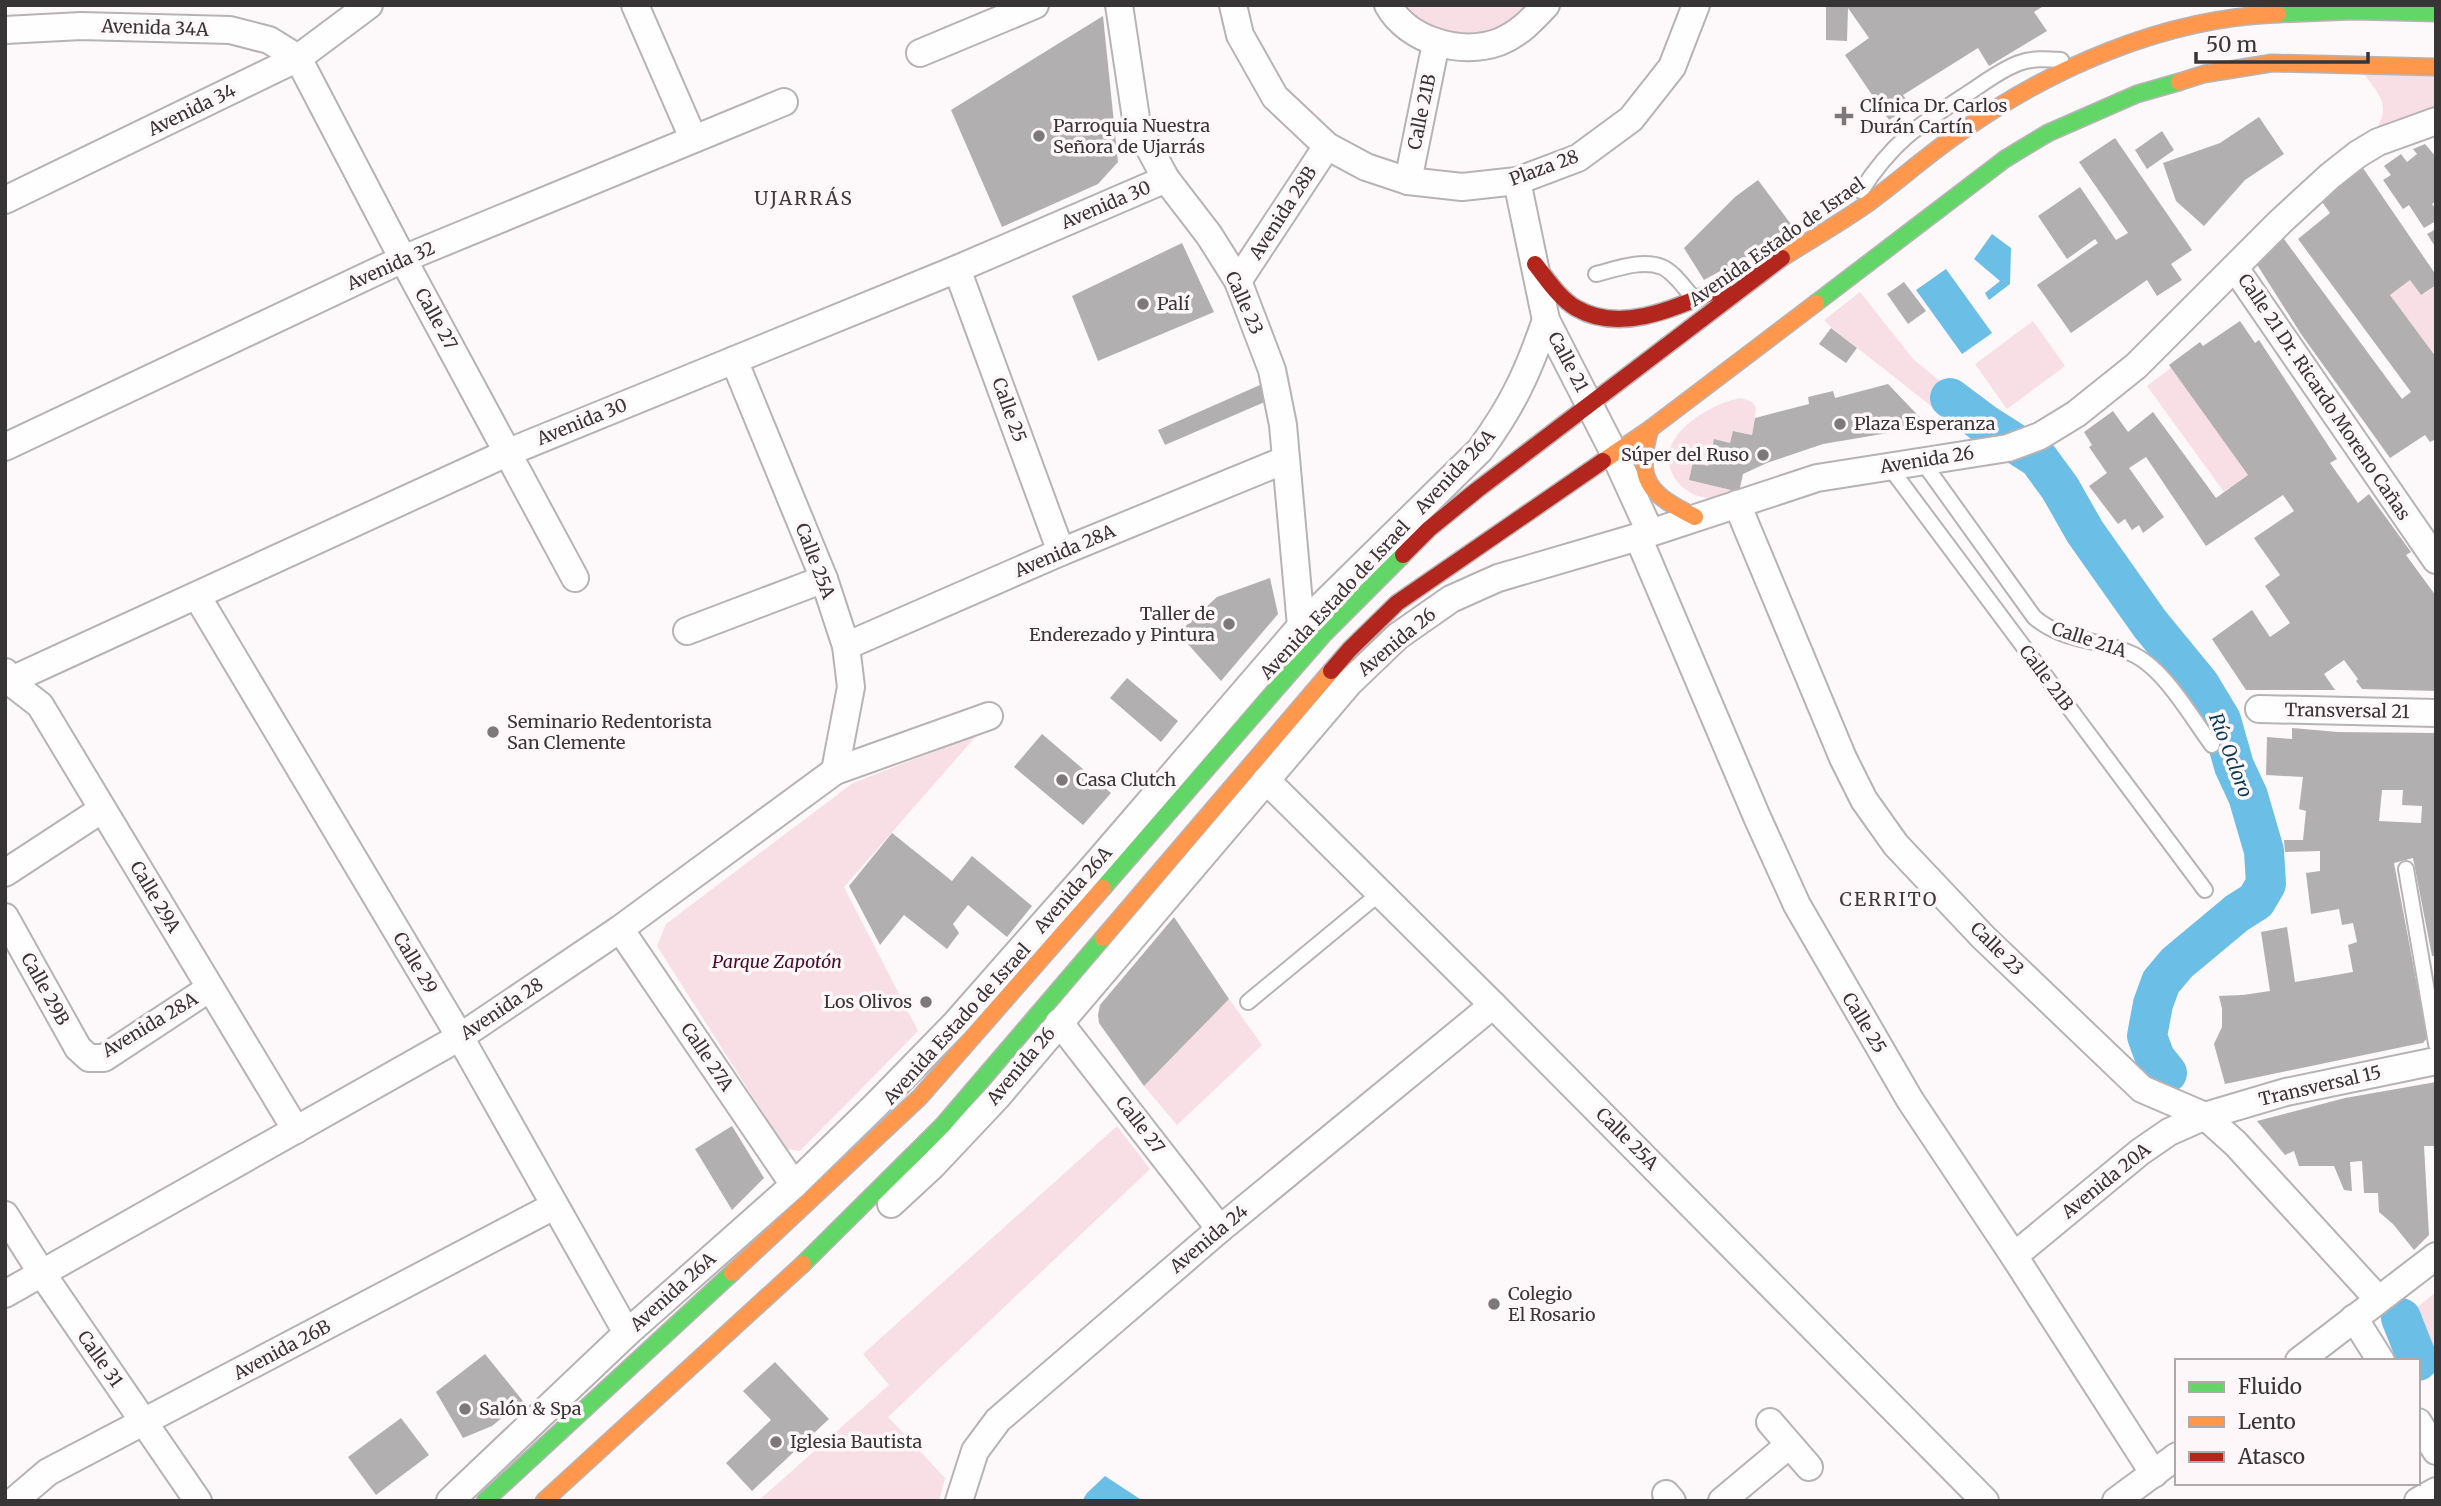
<svg xmlns="http://www.w3.org/2000/svg" width="2441" height="1506" viewBox="0 0 2441 1506" font-family="Merriweather,serif">
  <style>
    .green { fill: #f8dee5 }
    .water { fill: #6bbee6 }
    .lines { fill: none; stroke-linecap: round; stroke-linejoin: round }
    .river { stroke: #6bbee6; stroke-width: 40 }
    .building { fill: #b2afb0; fill-rule: evenodd }
    .lane-casing { stroke: #b7b3b5; stroke-width: 18 }
    .street-casing { stroke: #b7b3b5; stroke-width: 30 }
    .fast-casing { stroke: #b7b3b5; stroke-width: 19 }
    .slow-casing { stroke: #b7b3b5; stroke-width: 19 }
    .jam-casing { stroke: #b7b3b5; stroke-width: 19 }
    .lane { stroke: #fffefe; stroke-width: 14 }
    .street { stroke: #fffefe; stroke-width: 26 }
    .fast { stroke: #63d668; stroke-width: 16 }
    .slow { stroke: #ff974d; stroke-width: 16 }
    .jam { stroke: #b3261e; stroke-width: 16 }
    .poi-dot { fill: #7d797b; stroke: #fef7f9; stroke-width: 2.5 }
    .labels { text-anchor: middle; stroke-width: 7; stroke-linejoin: round; paint-order: stroke }
    .street-label { font-size: 18px; fill: #383536; stroke: #fef7f9 }
    .poi-label { font-size: 18px; fill: #383536; stroke: #fef7f9; text-anchor: start }
    .park-label { font-size: 18px; font-style: italic; fill: #4b0c27; stroke: #fef7f9 }
    .neighbourhood-label { font-size: 19px; letter-spacing: 2px; fill: #3f3a3b; stroke: #fef7f9 }
    .water-label { font-size: 19px; font-style: italic; fill: #083a51; stroke: #fef7f9 }
  </style>
  <rect width="100%" height="100%" fill="#fdf8fa"/>
  <g class="green">
    <path d="M 1399,5 L 1533,5 L 1514,23 L 1470,38 L 1424,28 Z"/>
    <path d="M 2364,74 L 2436,76 L 2436,113 L 2372,135 C 2392,109 2382,97 2364,74 Z"/>
    <path d="M 2410,280 L 2421,295 L 2436,285 L 2436,357 L 2390,295 Z"/>
    <path d="M 1860,292 L 1913,359 L 1975,410 L 2013,432 L 1995,437 L 1964,432 L 1832,328 L 1824,320 Z"/>
    <path d="M 2033,321 L 2065,366 L 2007,409 L 1975,364 Z"/>
    <path d="M 2171,368 L 2248,475 L 2224,492 L 2147,386 Z"/>
    <path d="M 1741,398 L 1752,402 L 1756,408 L 1752,435 L 1734,431 L 1730,443 L 1715,440 L 1708,466 L 1693,463 L 1689,480 L 1739,492 C 1730,494 1718,499 1708,498 C 1681,496 1658,466 1674,440 C 1687,419 1718,402 1741,398 Z"/>
    <path d="M 977,735 L 844,887 L 918,1031 L 800,1151 L 786,1149 L 657,946 L 666,924 L 853,783 Z"/>
    <path d="M 1229,999 L 1262,1045 L 1177,1125 L 1144,1086 Z"/>
    <path d="M 1117,1126 L 1150,1169 L 888,1417 L 945,1478 L 939,1501 L 758,1501 L 889,1385 L 863,1354 Z"/>
    <path d="M 2436,1292 L 2436,1377 L 2426,1362 L 2414,1310 Z"/>
  </g>
  <g class="water">
    <path d="M 1992,234 L 2011,248 L 2010,284 L 1989,300 L 1985,293 L 2000,281 L 1974,259 Z"/>
    <path d="M 1946,269 L 1992,333 L 1962,354 L 1916,290 Z"/>
    <path d="M 1105,1476 L 1143,1501 L 1082,1501 L 1087,1493 Z"/>
  </g>
  <g class="lines">
    <g class="river">
      <path d="M 1950,398 L 1986,425 L 2038,458 L 2060,488 L 2085,532 L 2150,624 L 2200,685 L 2221,720 L 2234,766 L 2248,796 L 2264,851 L 2266,884 L 2256,901 L 2237,913 L 2177,963 L 2161,982 L 2153,1004 L 2147,1036 L 2155,1058 L 2167,1073"/>
      <path d="M 2401,1318 L 2418,1361"/>
    </g>
  </g>
  <g class="building">
    <path d="M 1826,5 L 2045,5 L 2034,12 L 2047,31 L 1989,66 L 1978,48 L 1903,95 L 1911,106 L 1889,120 L 1845,55 L 1869,38 L 1848,8 L 1847,41 L 1826,40 Z"/>
    <path d="M 1103,16 L 1118,162 L 1098,184 L 1002,227 L 951,110 Z"/>
    <path d="M 2259,117 L 2284,154 L 2245,180 L 2204,226 L 2176,201 L 2163,163 L 2220,143 Z"/>
    <path d="M 2162,131 L 2174,150 L 2147,169 L 2135,150 Z"/>
    <path d="M 2115,138 L 2192,250 L 2171,264 L 2182,280 L 2157,296 L 2147,280 L 2071,333 L 2037,285 L 2098,243 L 2095,239 L 2067,259 L 2038,216 L 2080,187 L 2116,240 L 2128,233 L 2079,162 Z"/>
    <path d="M 2425,144 L 2436,157 L 2436,201 L 2432,204 L 2436,209 L 2436,221 L 2424,228 L 2409,205 L 2403,209 L 2383,180 L 2391,175 L 2384,166 L 2401,154 L 2407,162 L 2417,154 L 2413,149 Z"/>
    <path d="M 2363,168 L 2436,275 L 2436,285 L 2421,295 L 2410,280 L 2390,295 L 2436,357 L 2436,439 L 2430,442 L 2425,435 L 2390,458 L 2301,334 L 2256,263 L 2284,239 L 2402,399 L 2411,392 L 2298,239 L 2330,213 L 2320,199 Z"/>
    <path d="M 1758,180 L 1793,227 L 1770,244 L 1704,280 L 1684,248 L 1735,197 Z"/>
    <path d="M 2436,229 L 2436,248 L 2427,234 Z"/>
    <path d="M 1182,243 L 1214,312 L 1098,361 L 1072,296 Z"/>
    <path d="M 1904,282 L 1926,311 L 1908,324 L 1887,294 Z"/>
    <path d="M 2240,321 L 2255,343 L 2259,340 L 2290,387 L 2337,459 L 2330,463 L 2358,503 L 2369,494 L 2411,552 L 2406,555 L 2436,596 L 2436,691 L 2362,689 L 2356,681 L 2358,679 L 2344,660 L 2324,674 L 2335,690 L 2246,690 L 2212,639 L 2252,610 L 2270,637 L 2290,623 L 2265,586 L 2280,575 L 2254,538 L 2294,511 L 2283,495 L 2206,546 L 2146,457 L 2129,468 L 2164,517 L 2143,533 L 2139,525 L 2132,530 L 2125,519 L 2118,524 L 2089,486 L 2107,473 L 2089,447 L 2092,445 L 2084,432 L 2113,411 L 2128,432 L 2153,412 L 2216,498 L 2248,475 L 2169,365 L 2200,342 L 2203,346 Z"/>
    <path d="M 1831,328 L 1857,348 L 1846,363 L 1819,344 Z"/>
    <path d="M 1888,384 L 1932,430 L 1900,431 L 1823,444 L 1767,463 L 1743,474 L 1739,492 L 1689,480 L 1693,462 L 1708,466 L 1714,439 L 1730,443 L 1733,431 L 1752,435 L 1755,418 L 1809,404 L 1808,397 L 1833,391 L 1835,398 Z"/>
    <path d="M 1260,385 L 1267,401 L 1165,445 L 1158,430 Z"/>
    <path d="M 1270,578 L 1278,614 L 1221,681 L 1178,633 L 1217,597 Z"/>
    <path d="M 1127,678 L 1178,721 L 1161,742 L 1110,698 Z"/>
    <path d="M 2292,728 L 2338,732 L 2436,733 L 2436,956 L 2432,956 L 2413,858 L 2394,863 L 2427,1038 L 2423,1043 L 2412,1045 L 2225,1084 L 2214,1044 L 2222,1027 L 2222,1009 L 2219,996 L 2243,995 L 2270,991 L 2261,932 L 2287,927 L 2295,982 L 2353,972 L 2348,945 L 2357,942 L 2353,923 L 2342,925 L 2339,909 L 2311,914 L 2306,873 L 2320,871 L 2320,851 L 2285,852 L 2284,840 L 2303,840 L 2306,811 L 2299,809 L 2303,777 L 2266,775 L 2267,737 L 2292,739 ZM 2382,790 L 2403,790 L 2402,805 L 2422,806 L 2421,823 L 2379,821 Z"/>
    <path d="M 1042,734 L 1111,793 L 1083,825 L 1014,767 Z"/>
    <path d="M 892,833 L 952,881 L 972,856 L 1032,906 L 1007,937 L 968,905 L 953,924 L 959,933 L 947,949 L 904,915 L 880,945 L 849,886 Z"/>
    <path d="M 1174,917 L 1229,999 L 1144,1086 L 1099,1023 L 1098,1015 L 1100,1005 Z"/>
    <path d="M 2436,1082 L 2436,1146 L 2424,1146 L 2429,1235 L 2414,1250 L 2393,1224 L 2379,1212 L 2378,1193 L 2364,1193 L 2362,1161 L 2350,1162 L 2352,1191 L 2344,1190 L 2334,1166 L 2299,1166 L 2294,1151 L 2285,1155 L 2257,1121 L 2345,1098 Z"/>
    <path d="M 732,1126 L 764,1178 L 732,1210 L 695,1149 Z"/>
    <path d="M 485,1354 L 523,1401 L 492,1426 L 463,1438 L 436,1392 Z"/>
    <path d="M 775,1362 L 829,1419 L 752,1491 L 726,1463 L 771,1420 L 743,1391 Z"/>
    <path d="M 401,1418 L 429,1455 L 376,1495 L 348,1457 Z"/>
  </g>
  <g class="lines">
    <g class="lane-casing">
      <g id="lane">
        <path d="M 1861,191 C 1893,141 1919,125 1967,94 C 1984,83 2000,70 2019,63 C 2032,58 2047,59 2061,60"/>
        <path d="M 1596,274 C 1616,269 1642,259 1662,267 C 1674,272 1684,288 1693,297"/>
        <path d="M 1922,461 L 2034,617 C 2061,641 2097,639 2130,653 C 2163,666 2191,717 2212,745"/>
        <path d="M 1888,465 L 2205,890"/>
        <path d="M 2406,869 L 2436,1044"/>
        <path d="M 1248,1002 L 1380,893"/>
      </g>
    </g>
    <g class="street-casing">
      <g id="street">
        <path d="M 635,5 L 693,138"/>
        <path d="M 1119,5 L 1137,125 L 1166,179 L 1209,235 L 1238,281 L 1272,370 L 1283,425 L 1301,626"/>
        <path d="M 1233,5 L 1240,35 L 1275,97 L 1327,146 L 1366,167 L 1408,181 L 1462,187 L 1517,181 L 1578,158 L 1631,119 L 1672,67 L 1696,5"/>
        <path d="M 1388,5 C 1408,41 1461,56 1499,42 C 1519,34 1532,20 1546,5"/>
        <path d="M 5,30 L 81,26 L 230,30 L 269,40 L 298,58 L 403,259 L 575,578"/>
        <path d="M 920,53 L 1035,5"/>
        <path d="M 1408,181 L 1436,43"/>
        <path d="M 1517,181 L 1546,320 L 1614,453 L 1650,532"/>
        <path d="M 5,200 L 298,58 L 369,5"/>
        <path d="M 2235,268 L 2436,560"/>
        <path d="M 957,269 L 1061,552"/>
        <path d="M 1238,281 L 1327,146"/>
        <path d="M 734,360 L 824,579 L 846,646 L 851,687 L 835,771"/>
        <path d="M 5,447 L 403,259 L 784,102"/>
        <path d="M 1737,504 L 1843,758 L 1864,800 L 1896,845 L 1983,937 L 2142,1089 L 2205,1116 L 2236,1144 L 2378,1299"/>
        <path d="M 1638,537 L 1757,817 L 1797,905 L 1910,1100 L 2014,1256 L 2154,1474"/>
        <path d="M 197,596 L 460,1037 L 627,1333"/>
        <path d="M 687,631 L 824,579"/>
        <path d="M 846,646 L 1061,552 L 1285,460"/>
        <path d="M 5,672 L 9,681 L 40,705 L 296,1130"/>
        <path d="M 5,683 L 509,452 L 957,269 L 1166,179"/>
        <path d="M 2259,709 L 2436,713"/>
        <path d="M 1266,780 L 1493,1005 L 1985,1501"/>
        <path d="M 5,873 L 101,810"/>
        <path d="M 5,917 L 78,1048 L 89,1058 L 104,1058 L 210,988"/>
        <path d="M 620,929 L 794,1185"/>
        <path d="M 1059,1022 L 1220,1229"/>
        <path d="M 891,1204 L 932,1166 L 997,1097 L 1349,683 L 1398,636 L 1451,599 L 1498,578 L 1638,537 L 1817,478 L 2008,448 L 2040,436 L 2076,414 L 2136,366 L 2280,222 L 2330,176 L 2358,154 L 2378,142 L 2436,121"/>
        <path d="M 5,1215 L 41,1272 L 198,1501"/>
        <path d="M 2014,1256 L 2140,1152 L 2169,1132 L 2205,1116 L 2286,1092 L 2436,1061"/>
        <path d="M 5,1294 L 460,1037 L 620,929 L 835,771 L 989,716"/>
        <path d="M 2354,1318 L 2381,1361"/>
        <path d="M 2299,1361 L 2436,1256"/>
        <path d="M 1770,1422 L 1809,1467"/>
        <path d="M 2418,1422 L 2436,1451"/>
        <path d="M 1666,1494 L 1672,1501"/>
        <path d="M 14,1501 L 48,1472 L 554,1206"/>
        <path d="M 450,1501 L 627,1333 L 794,1185 L 876,1105 L 955,1024 L 1096,864 L 1301,626 L 1480,450 C 1513,405 1528,372 1546,320"/>
        <path d="M 959,1501 L 975,1451 L 998,1420 L 1220,1229 L 1493,1005"/>
        <path d="M 1722,1501 L 1789,1445"/>
        <path d="M 2116,1501 L 2177,1456"/>
        <path d="M 2418,1501 L 2436,1491"/>
      </g>
    </g>
    <g class="fast-casing">
      <g id="fast">
        <path d="M 2278,14 L 2353,11 L 2436,13"/>
        <path d="M 1816,303 L 2005,159 L 2048,133 L 2137,94 L 2179,82"/>
        <path d="M 1103,888 L 1324,634 L 1403,555"/>
        <path d="M 803,1264 L 943,1125 L 1103,938"/>
        <path d="M 485,1501 L 732,1273"/>
      </g>
    </g>
    <g class="slow-casing">
      <g id="slow">
        <path d="M 2179,82 L 2204,74 L 2272,63 L 2436,67"/>
        <path d="M 1782,258 C 1810,240 1840,223 1867,204 C 1897,182 1925,157 1955,136 C 2048,69 2163,18 2278,14"/>
        <path d="M 1650,429 C 1635,481 1649,494 1695,517"/>
        <path d="M 1603,461 L 1650,429 L 1816,303"/>
        <path d="M 1103,938 L 1331,671"/>
        <path d="M 732,1273 L 920,1097 L 1103,888"/>
        <path d="M 544,1501 L 803,1264"/>
      </g>
    </g>
    <g class="jam-casing">
      <g id="jam">
        <path d="M 1535,264 C 1547,279 1559,298 1576,308 C 1622,335 1679,306 1723,287"/>
        <path d="M 1403,555 L 1429,529 L 1477,490 L 1782,258"/>
        <path d="M 1331,671 L 1350,649 L 1397,603 L 1603,461"/>
      </g>
    </g>
    <use href="#lane" class="lane"/>
    <use href="#street" class="street"/>
    <use href="#fast" class="fast"/>
    <use href="#slow" class="slow"/>
    <use href="#jam" class="jam"/>
  </g>
  <g class="poi-dot">
    <path d="M1840.5 105.5h7v7h7v7h-7v7h-7v-7h-7v-7h7z"/>
    <circle cx="1039" cy="136" r="7"/>
    <circle cx="1143" cy="304" r="7"/>
    <circle cx="1840" cy="424" r="7"/>
    <circle cx="1763" cy="455" r="7"/>
    <circle cx="1229" cy="624" r="7"/>
    <circle cx="493" cy="732" r="7"/>
    <circle cx="1062" cy="780" r="7"/>
    <circle cx="926" cy="1002" r="7"/>
    <circle cx="1494" cy="1304" r="7"/>
    <circle cx="465" cy="1409" r="7"/>
    <circle cx="776" cy="1442" r="7"/>
  </g>
  <g class="labels">
    <g class="street-label">
      <text transform="translate(155 28) rotate(2)" y="6">Avenida 34A</text>
      <text transform="translate(192 110) rotate(-26)" y="6">Avenida 34</text>
      <text transform="translate(1422 112) rotate(-78)" y="6">Calle 21B</text>
      <text transform="translate(1544 168) rotate(-20)" y="6">Plaza 28</text>
      <text transform="translate(1106 205) rotate(-23)" y="6">Avenida 30</text>
      <text transform="translate(1283 213) rotate(-57)" y="6">Avenida 28B</text>
      <text transform="translate(1777 242) rotate(-35)" y="6">Avenida Estado de Israel</text>
      <text transform="translate(391 266) rotate(-24)" y="6">Avenida 32</text>
      <text transform="translate(1244 303) rotate(66)" y="6">Calle 23</text>
      <text transform="translate(436 319) rotate(61)" y="6">Calle 27</text>
      <text transform="translate(1568 362) rotate(62)" y="6">Calle 21</text>
      <text transform="translate(2324 397) rotate(56)" y="6">Calle 21 Dr. Ricardo Moreno Cañas</text>
      <text transform="translate(1009 410) rotate(70)" y="6">Calle 25</text>
      <text transform="translate(582 422) rotate(-22)" y="6">Avenida 30</text>
      <text transform="translate(1927 460) rotate(-9)" y="6">Avenida 26</text>
      <text transform="translate(1455 472) rotate(-47)" y="6">Avenida 26A</text>
      <text transform="translate(1065 551) rotate(-23)" y="6">Avenida 28A</text>
      <text transform="translate(815 561) rotate(69)" y="6">Calle 25A</text>
      <text transform="translate(1335 600) rotate(-47)" y="6">Avenida Estado de Israel</text>
      <text transform="translate(2089 640) rotate(18)" y="6">Calle 21A</text>
      <text transform="translate(1397 642) rotate(-40)" y="6">Avenida 26</text>
      <text transform="translate(2046 678) rotate(53)" y="6">Calle 21B</text>
      <text transform="translate(2347 711) rotate(1)" y="6">Transversal 21</text>
      <text transform="translate(1073 890) rotate(-49)" y="6">Avenida 26A</text>
      <text transform="translate(155 897) rotate(59)" y="6">Calle 29A</text>
      <text transform="translate(1997 949) rotate(45)" y="6">Calle 23</text>
      <text transform="translate(415 963) rotate(59)" y="6">Calle 29</text>
      <text transform="translate(45 989) rotate(61)" y="6">Calle 29B</text>
      <text transform="translate(502 1009) rotate(-34)" y="6">Avenida 28</text>
      <text transform="translate(1864 1023) rotate(59)" y="6">Calle 25</text>
      <text transform="translate(957 1024) rotate(-48)" y="6">Avenida Estado de Israel</text>
      <text transform="translate(150 1025) rotate(-31)" y="6">Avenida 28A</text>
      <text transform="translate(707 1057) rotate(56)" y="6">Calle 27A</text>
      <text transform="translate(1021 1066) rotate(-50)" y="6">Avenida 26</text>
      <text transform="translate(2320 1086) rotate(-13)" y="6">Transversal 15</text>
      <text transform="translate(1140 1125) rotate(52)" y="6">Calle 27</text>
      <text transform="translate(1627 1139) rotate(45)" y="6">Calle 25A</text>
      <text transform="translate(2106 1181) rotate(-39)" y="6">Avenida 20A</text>
      <text transform="translate(1209 1239) rotate(-40)" y="6">Avenida 24</text>
      <text transform="translate(673 1292) rotate(-42)" y="6">Avenida 26A</text>
      <text transform="translate(282 1350) rotate(-28)" y="6">Avenida 26B</text>
      <text transform="translate(100 1359) rotate(55)" y="6">Calle 31</text>
    </g>
    <g class="poi-label">
      <text x="1860" y="112">Clínica Dr. Carlos<tspan x="1860" dy="21">Durán Cartín</tspan></text>
      <text x="1053" y="132">Parroquia Nuestra<tspan x="1053" dy="21">Señora de Ujarrás</tspan></text>
      <text x="1157" y="310">Palí</text>
      <text x="1854" y="430">Plaza Esperanza</text>
      <text x="1749" y="461" text-anchor="end">Súper del Ruso</text>
      <text x="1215" y="620" text-anchor="end">Taller de<tspan x="1215" dy="21">Enderezado y Pintura</tspan></text>
      <text x="507" y="728">Seminario Redentorista<tspan x="507" dy="21">San Clemente</tspan></text>
      <text x="1076" y="786">Casa Clutch</text>
      <text x="912" y="1008" text-anchor="end">Los Olivos</text>
      <text x="1508" y="1300">Colegio<tspan x="1508" dy="21">El Rosario</tspan></text>
      <text x="479" y="1415">Salón &amp; Spa</text>
      <text x="790" y="1448">Iglesia Bautista</text>
    </g>
    <g class="park-label">
      <text x="777" y="968">Parque Zapotón</text>
    </g>
    <g class="neighbourhood-label">
      <text x="804" y="205">UJARRÁS</text>
      <text x="1889" y="906">CERRITO</text>
    </g>
    <g class="water-label">
      <text transform="translate(2231 755) rotate(69)" y="7">Río Ocloro</text>
    </g>
  </g>
  <rect width="2441" height="1506" fill="none" stroke="#383536" stroke-width="14"/>
  <rect x="2175" y="1359" width="245" height="126" fill="#fef7f9" stroke="#afa9ab" stroke-width="2"/>
  <rect x="2189" y="1382" width="35" height="10" fill="#63d668" stroke="#afa9ab" stroke-width="2"/>
  <text x="2238" y="1394" font-size="21" fill="#383536">Fluido</text>
  <rect x="2189" y="1417" width="35" height="10" fill="#ff974d" stroke="#afa9ab" stroke-width="2"/>
  <text x="2238" y="1429" font-size="21" fill="#383536">Lento</text>
  <rect x="2189" y="1452" width="35" height="10" fill="#b3261e" stroke="#afa9ab" stroke-width="2"/>
  <text x="2238" y="1464" font-size="21" fill="#383536">Atasco</text>
  <path d="M2196 52v10h172v-10" fill="none" stroke="#383536" stroke-width="3.5"/>
  <text x="2206" y="52" font-size="21" fill="#383536" stroke="#fef7f9" stroke-width="5" paint-order="stroke">50 m</text>
</svg>
